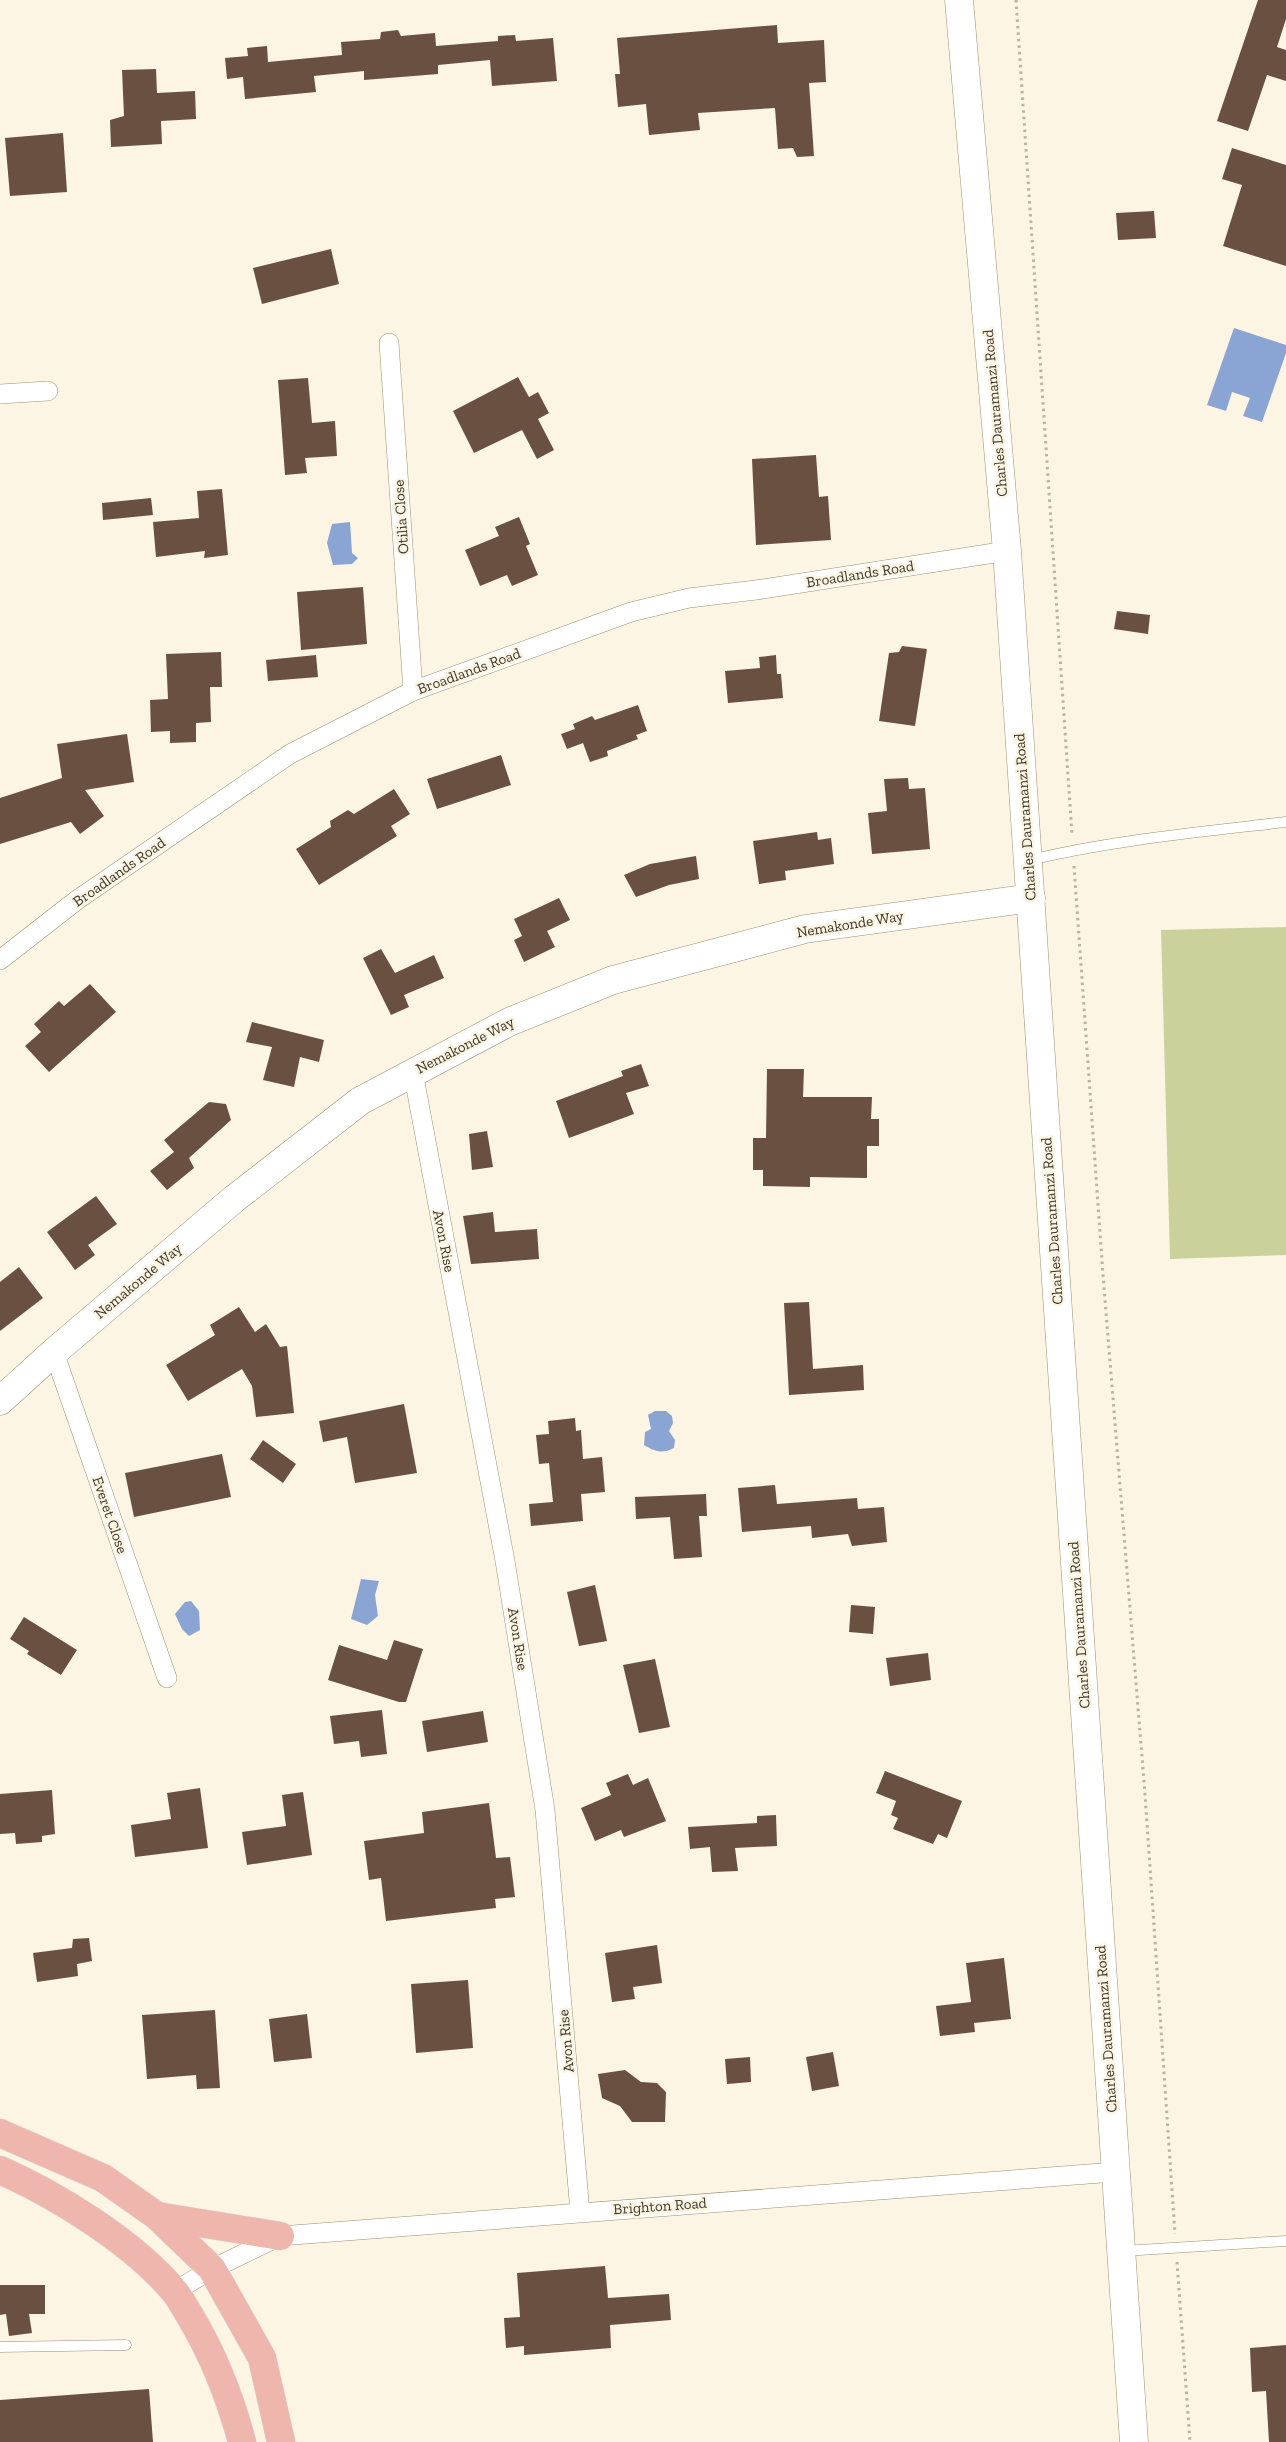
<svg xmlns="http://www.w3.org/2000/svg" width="1286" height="2442" viewBox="0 0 1286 2442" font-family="'Zilla Slab',serif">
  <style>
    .green { fill: #cad19a }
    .water { fill: #8aa4d3 }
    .building { fill: #695041 }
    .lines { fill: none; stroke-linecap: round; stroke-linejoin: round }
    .lane-casing { stroke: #9c8f74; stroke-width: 11 }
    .street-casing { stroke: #9c8f74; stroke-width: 20 }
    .secondary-casing { stroke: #9c8f74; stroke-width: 29 }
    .highway-casing { stroke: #dcdbd9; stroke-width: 29 }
    .path { stroke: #b9b2a2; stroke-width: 3; stroke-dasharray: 2.5 4; stroke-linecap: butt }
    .lane { stroke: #fff; stroke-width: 10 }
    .street { stroke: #fff; stroke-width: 19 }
    .secondary { stroke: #fff; stroke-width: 28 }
    .highway { stroke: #efb6ad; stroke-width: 28 }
    .labels { text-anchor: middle; stroke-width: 5; stroke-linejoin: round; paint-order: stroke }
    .street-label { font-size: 15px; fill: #3c372b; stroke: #fdf5e3 }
  </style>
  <rect width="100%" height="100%" fill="#fdf5e3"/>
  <path class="green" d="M 1286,927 L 1286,1255 L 1170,1259 L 1161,930 Z"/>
  <g class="water">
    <path d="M 1234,328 L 1286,345 L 1286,353 L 1262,422 L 1243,416 L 1250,398 L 1232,392 L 1226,411 L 1207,405 Z"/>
    <path d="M 350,522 L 352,553 L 358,558 L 352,564 L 333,565 L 327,543 L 332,524 Z"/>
    <path d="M 655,1411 L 666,1411 L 672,1416 L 673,1423 L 669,1431 L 675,1440 L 674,1448 C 662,1454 656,1452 644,1445 L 645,1432 L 651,1429 L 648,1415 Z"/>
    <path d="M 361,1579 L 379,1581 L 375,1595 L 378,1616 L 367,1625 L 351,1619 Z"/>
    <path d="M 191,1601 L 199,1611 L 200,1630 L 189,1636 L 182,1629 L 175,1614 L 185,1602 Z"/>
  </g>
  <g class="building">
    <path d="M 1258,0 L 1286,0 L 1286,19 L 1277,47 L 1286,50 L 1286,81 L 1267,75 L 1248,131 L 1217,121 Z"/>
    <path d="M 777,25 L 778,43 L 824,40 L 826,82 L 809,83 L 814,156 L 797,157 L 793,148 L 778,149 L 775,108 L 698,113 L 700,130 L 649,135 L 646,104 L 618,107 L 615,74 L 620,74 L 617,38 Z"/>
    <path d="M 398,30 L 401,36 L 435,33 L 436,46 L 498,41 L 498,36 L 515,35 L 516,41 L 553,38 L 557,81 L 492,86 L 490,60 L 438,65 L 438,74 L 364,80 L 364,71 L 314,76 L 316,92 L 245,99 L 243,77 L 227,79 L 225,58 L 248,56 L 247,48 L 267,46 L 268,62 L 342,55 L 341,42 L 380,39 L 381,32 Z"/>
    <path d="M 156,69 L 157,93 L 195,91 L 196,119 L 161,121 L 162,144 L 111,147 L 110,120 L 124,116 L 122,70 Z"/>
    <path d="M 63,133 L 67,192 L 10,196 L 5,138 Z"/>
    <path d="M 1232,148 L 1286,165 L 1286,266 L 1223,246 L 1242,185 L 1222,179 Z"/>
    <path d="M 1154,211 L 1156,238 L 1118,240 L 1116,213 Z"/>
    <path d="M 331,249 L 339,284 L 262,304 L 253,268 Z"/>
    <path d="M 518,377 L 529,397 L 538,392 L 549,413 L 538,419 L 554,450 L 537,459 L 522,430 L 474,453 L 453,411 Z"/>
    <path d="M 308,378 L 312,423 L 335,421 L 337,456 L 305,458 L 307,473 L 285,475 L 278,380 Z"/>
    <path d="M 816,455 L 819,497 L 828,496 L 831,540 L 756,545 L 752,459 Z"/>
    <path d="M 222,489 L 228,555 L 204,558 L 205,551 L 156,557 L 153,522 L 199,518 L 197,491 Z"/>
    <path d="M 151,498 L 153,515 L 103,520 L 102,503 Z"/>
    <path d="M 519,517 L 530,544 L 526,546 L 538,575 L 512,586 L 507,575 L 480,586 L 465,550 L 499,536 L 495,527 Z"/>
    <path d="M 363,587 L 367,644 L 301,650 L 297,592 Z"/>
    <path d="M 1117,611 L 1150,615 L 1148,634 L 1114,629 Z"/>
    <path d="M 902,646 L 927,649 L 915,726 L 879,721 L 889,653 L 899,652 Z"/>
    <path d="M 221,652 L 222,687 L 210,687 L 211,722 L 196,723 L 196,742 L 170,743 L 170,731 L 151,732 L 150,700 L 168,699 L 166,654 Z"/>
    <path d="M 316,655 L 318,677 L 268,681 L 266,660 Z"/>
    <path d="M 776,655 L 777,674 L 781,674 L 783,698 L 728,703 L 725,671 L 760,668 L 759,657 Z"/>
    <path d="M 638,705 L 647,731 L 636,735 L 638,739 L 607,751 L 608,756 L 590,762 L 583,743 L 567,749 L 561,734 L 575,729 L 573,724 L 592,716 L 595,720 Z"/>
    <path d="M 127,734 L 134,782 L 85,790 L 104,816 L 80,834 L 71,822 L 0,844 L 0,798 L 62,778 L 57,744 Z"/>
    <path d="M 501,755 L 511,785 L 437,809 L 427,779 Z"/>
    <path d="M 908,778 L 909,789 L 925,788 L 930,849 L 872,854 L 868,813 L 887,811 L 884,779 Z"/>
    <path d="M 394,789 L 410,814 L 391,826 L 397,836 L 319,885 L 296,849 L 331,827 L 330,821 L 348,810 L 354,814 Z"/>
    <path d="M 817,832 L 818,840 L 831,838 L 834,864 L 785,871 L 786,880 L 759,884 L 753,841 Z"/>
    <path d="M 696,856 L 699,879 L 669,885 L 636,897 L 624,875 L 650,864 Z"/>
    <path d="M 559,898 L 570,920 L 547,931 L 555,947 L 524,962 L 514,940 L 522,936 L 514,919 Z"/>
    <path d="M 381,949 L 395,973 L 434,955 L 444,978 L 404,995 L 409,1007 L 391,1015 L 363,958 Z"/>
    <path d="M 90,984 L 116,1012 L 49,1072 L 25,1046 L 41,1032 L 34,1024 L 59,1001 L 64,1006 Z"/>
    <path d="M 252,1022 L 324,1040 L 319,1062 L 300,1057 L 294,1087 L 263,1080 L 272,1047 L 246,1042 Z"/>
    <path d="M 641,1064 L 649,1086 L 626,1093 L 634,1114 L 569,1138 L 556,1101 L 623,1076 L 621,1071 Z"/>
    <path d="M 767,1069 L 804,1069 L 803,1097 L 872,1097 L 871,1119 L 879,1119 L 879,1146 L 867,1146 L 867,1178 L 810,1177 L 810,1187 L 763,1186 L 763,1170 L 753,1170 L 753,1138 L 766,1138 Z"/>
    <path d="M 209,1102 L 226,1104 L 231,1120 L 189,1158 L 194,1168 L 167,1190 L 150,1171 L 174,1152 L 164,1140 Z"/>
    <path d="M 487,1131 L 493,1167 L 472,1170 L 469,1134 Z"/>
    <path d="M 96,1196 L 117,1224 L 88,1245 L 95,1255 L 75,1270 L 47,1232 Z"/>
    <path d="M 493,1212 L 495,1232 L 537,1229 L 539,1259 L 471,1264 L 463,1216 Z"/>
    <path d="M 19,1267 L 43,1298 L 0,1331 L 0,1282 Z"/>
    <path d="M 809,1302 L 813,1369 L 863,1365 L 864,1390 L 789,1395 L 784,1303 Z"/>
    <path d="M 239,1307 L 255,1332 L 266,1324 L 280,1347 L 287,1346 L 294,1413 L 256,1417 L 252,1386 L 242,1369 L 188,1401 L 166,1365 L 215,1335 L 210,1325 Z"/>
    <path d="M 404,1404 L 417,1473 L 355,1483 L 347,1437 L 323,1442 L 319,1421 Z"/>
    <path d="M 575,1418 L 576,1431 L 581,1430 L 583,1459 L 602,1457 L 605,1492 L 581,1494 L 583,1521 L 531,1526 L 529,1504 L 553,1502 L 549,1463 L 539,1464 L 536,1435 L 549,1434 L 548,1421 Z"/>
    <path d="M 263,1440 L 296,1464 L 283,1483 L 250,1459 Z"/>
    <path d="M 222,1454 L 231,1497 L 134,1517 L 125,1473 Z"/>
    <path d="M 775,1485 L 777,1504 L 857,1498 L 858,1509 L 884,1507 L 887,1542 L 852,1546 L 848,1534 L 812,1538 L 811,1526 L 742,1532 L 738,1488 Z"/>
    <path d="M 706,1494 L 707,1516 L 699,1516 L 702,1557 L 674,1559 L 670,1517 L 636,1519 L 635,1497 Z"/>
    <path d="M 595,1585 L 607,1641 L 579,1646 L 567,1592 Z"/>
    <path d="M 851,1605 L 875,1607 L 873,1634 L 849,1632 Z"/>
    <path d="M 24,1617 L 77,1650 L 61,1675 L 27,1654 L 29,1651 L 10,1639 Z"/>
    <path d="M 394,1640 L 423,1649 L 406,1702 L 399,1702 L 328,1680 L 339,1645 L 387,1660 Z"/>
    <path d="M 928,1653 L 931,1680 L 890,1686 L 886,1658 Z"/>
    <path d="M 655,1659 L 670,1727 L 639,1733 L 623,1665 Z"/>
    <path d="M 382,1710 L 387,1754 L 361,1757 L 359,1741 L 334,1744 L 330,1716 Z"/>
    <path d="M 483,1711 L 488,1742 L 427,1752 L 422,1721 Z"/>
    <path d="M 885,1771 L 962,1801 L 947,1838 L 938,1834 L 933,1844 L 893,1829 L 898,1818 L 891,1815 L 896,1801 L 876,1793 Z"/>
    <path d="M 628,1774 L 633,1785 L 648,1778 L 666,1821 L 624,1837 L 621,1830 L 595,1841 L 581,1808 L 611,1795 L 606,1783 Z"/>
    <path d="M 200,1788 L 208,1848 L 135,1857 L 131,1825 L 171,1819 L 167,1793 Z"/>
    <path d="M 52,1790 L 55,1834 L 42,1836 L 42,1842 L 16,1844 L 15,1833 L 0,1834 L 0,1794 Z"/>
    <path d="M 303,1792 L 312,1855 L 247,1865 L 242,1832 L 286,1826 L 282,1795 Z"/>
    <path d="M 489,1803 L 496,1858 L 510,1857 L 515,1897 L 495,1899 L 496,1908 L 386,1921 L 381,1878 L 369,1880 L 364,1841 L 424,1833 L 422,1812 Z"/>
    <path d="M 776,1815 L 777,1846 L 735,1848 L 738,1871 L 712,1872 L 710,1847 L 690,1849 L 688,1827 L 757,1823 L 757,1816 Z"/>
    <path d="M 89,1938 L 92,1961 L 77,1964 L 78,1976 L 37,1982 L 33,1953 L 72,1948 L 73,1939 Z"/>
    <path d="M 657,1945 L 662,1983 L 633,1987 L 635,1999 L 612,2002 L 605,1953 Z"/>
    <path d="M 1004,1958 L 1011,2019 L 974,2023 L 975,2032 L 940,2036 L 936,2006 L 971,2002 L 966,1963 Z"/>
    <path d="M 468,1980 L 473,2048 L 416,2053 L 411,1984 Z"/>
    <path d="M 215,2010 L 220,2088 L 197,2089 L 196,2075 L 147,2079 L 142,2015 Z"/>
    <path d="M 307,2014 L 312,2058 L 274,2062 L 269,2019 Z"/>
    <path d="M 833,2052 L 839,2086 L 812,2091 L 806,2057 Z"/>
    <path d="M 750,2057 L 751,2082 L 727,2084 L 725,2059 Z"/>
    <path d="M 625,2070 L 641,2082 L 657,2083 L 666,2092 L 665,2122 L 632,2122 L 620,2106 L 602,2098 L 598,2074 Z"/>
    <path d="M 605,2266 L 608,2298 L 669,2294 L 671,2320 L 610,2325 L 611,2348 L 524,2355 L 524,2346 L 506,2348 L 504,2318 L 520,2317 L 517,2273 Z"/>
    <path d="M 0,2285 L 45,2285 L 45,2314 L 29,2314 L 32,2333 L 9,2336 L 6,2314 L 0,2315 Z"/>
    <path d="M 1286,2345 L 1286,2442 L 1269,2442 L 1266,2391 L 1252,2392 L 1250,2348 Z"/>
    <path d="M 149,2389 L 153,2442 L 0,2442 L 0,2400 Z"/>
  </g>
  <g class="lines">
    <g class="lane-casing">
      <g id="lane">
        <path d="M 1030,860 C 1114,840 1200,832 1286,822"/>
        <path d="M 1123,2251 L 1286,2241"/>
        <path d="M 0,2347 L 126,2345"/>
      </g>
    </g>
    <g class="street-casing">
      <g id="street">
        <path d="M 389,343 L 413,691"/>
        <path d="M 0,394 L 48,391"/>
        <path d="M 0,960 L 77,900 L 290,754 L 413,691 L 631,612 L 689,598 L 756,590 L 1007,551"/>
        <path d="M 413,1072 L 505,1561 L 545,1810 L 580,2212"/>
        <path d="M 54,1352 L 167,1678"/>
        <path d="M 175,2291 L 212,2269 L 280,2236 L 1115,2172"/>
      </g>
    </g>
    <g class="secondary-casing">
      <g id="secondary">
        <path d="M 959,0 L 1007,551 L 1134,2442"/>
        <path d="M 0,1401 L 54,1352 L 234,1199 L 360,1101 L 509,1022 L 613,980 L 805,929 L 1031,898"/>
      </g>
    </g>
    <g class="highway-casing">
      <g id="highway">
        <path d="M 0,2133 L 103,2178 L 157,2216 L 212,2269 L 262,2358 L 281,2442"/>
        <path d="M 0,2170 C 57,2195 134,2243 174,2291 C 180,2298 185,2308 190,2316 C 214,2356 230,2397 242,2442"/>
        <path d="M 157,2216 L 280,2236"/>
      </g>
    </g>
    <g class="path">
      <path d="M 1016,0 L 1072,835"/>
      <path d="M 1074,866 L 1103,1275 L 1145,1794 L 1175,2234"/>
      <path d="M 1177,2262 L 1190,2442"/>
    </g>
    <use href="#lane" class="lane"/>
    <use href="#street" class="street"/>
    <use href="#secondary" class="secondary"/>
    <use href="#highway" class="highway"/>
  </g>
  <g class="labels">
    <g class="street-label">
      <text transform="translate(995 413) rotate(-95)" y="5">Charles Dauramanzi Road</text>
      <text transform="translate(401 517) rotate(-94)" y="5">Otilia Close</text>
      <text transform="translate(860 574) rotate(-9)" y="5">Broadlands Road</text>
      <text transform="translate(469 671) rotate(-20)" y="5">Broadlands Road</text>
      <text transform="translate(1025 817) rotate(-94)" y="5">Charles Dauramanzi Road</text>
      <text transform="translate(119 872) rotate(-35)" y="5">Broadlands Road</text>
      <text transform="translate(850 924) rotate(-9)" y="5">Nemakonde Way</text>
      <text transform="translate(465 1045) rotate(-27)" y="5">Nemakonde Way</text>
      <text transform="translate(1052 1221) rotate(-94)" y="5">Charles Dauramanzi Road</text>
      <text transform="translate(444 1241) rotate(79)" y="5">Avon Rise</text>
      <text transform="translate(138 1281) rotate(-40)" y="5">Nemakonde Way</text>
      <text transform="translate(110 1515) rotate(71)" y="5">Everet Close</text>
      <text transform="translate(1079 1625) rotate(-94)" y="5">Charles Dauramanzi Road</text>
      <text transform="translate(518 1639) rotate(81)" y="5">Avon Rise</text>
      <text transform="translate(1106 2029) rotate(-94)" y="5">Charles Dauramanzi Road</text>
      <text transform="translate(566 2041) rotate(-95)" y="5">Avon Rise</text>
      <text transform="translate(660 2206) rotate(-4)" y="5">Brighton Road</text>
    </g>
  </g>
</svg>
